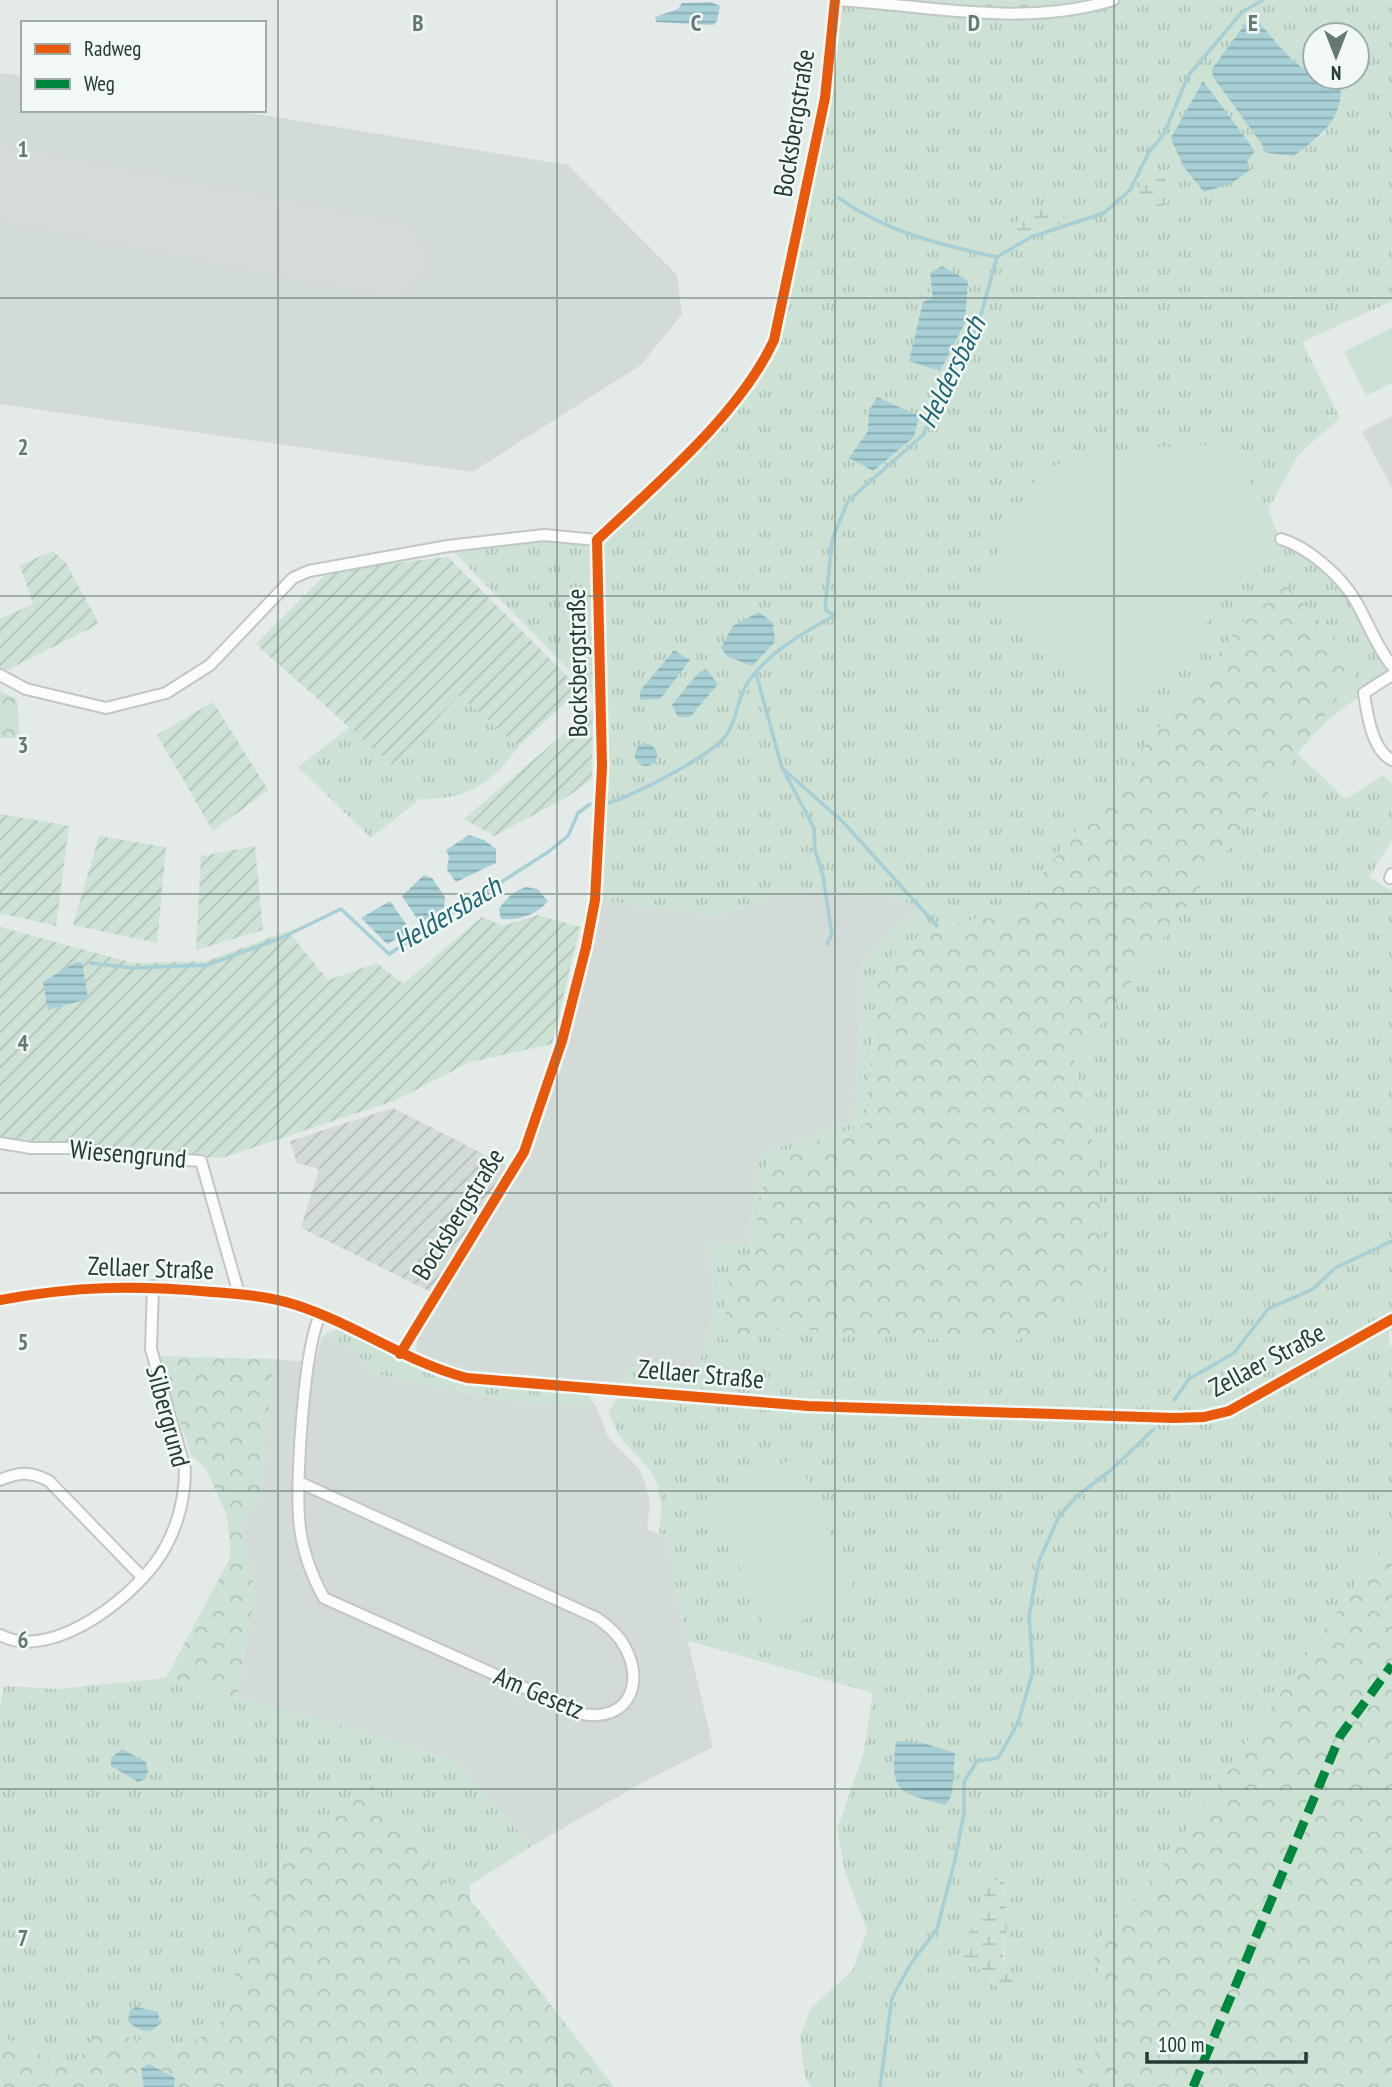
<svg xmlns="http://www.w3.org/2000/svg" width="1392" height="2087" viewBox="0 0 1392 2087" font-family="'PT Sans Narrow',sans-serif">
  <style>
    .built { fill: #d2dbd7 }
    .industrial { fill: url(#industrial-furrows) }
    .grass { fill: url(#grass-tufts); fill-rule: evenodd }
    .forest { fill: url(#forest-crowns) }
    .wetland { fill: url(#wetland-marsh) }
    .garden { fill: url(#garden-furrows) }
    .pitch { fill: #cde2d4 }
    .water { fill: url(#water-rules) }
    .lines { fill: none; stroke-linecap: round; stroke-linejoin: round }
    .stream { stroke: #a6cfd6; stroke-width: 3.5 }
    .runway { stroke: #d6dad8; stroke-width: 72 }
    .minor-casing { stroke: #c1c7c4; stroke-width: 14 }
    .minor { stroke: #fbfcfb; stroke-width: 10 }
    .quiet { stroke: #00873e; stroke-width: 9; stroke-dasharray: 18 9; stroke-linecap: butt }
    .cycleway-casing { stroke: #f2f8f5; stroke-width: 15 }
    .cycleway { stroke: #e8590c; stroke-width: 10 }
    .grid { fill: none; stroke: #667973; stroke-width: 2; stroke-opacity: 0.55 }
    .labels { text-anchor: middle; stroke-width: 5; stroke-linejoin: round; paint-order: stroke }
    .street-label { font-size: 26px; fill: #223c35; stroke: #f2f8f5 }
    .water-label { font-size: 28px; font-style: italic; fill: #1e6776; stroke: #f2f8f5 }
    .grid-label { font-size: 23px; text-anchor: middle; font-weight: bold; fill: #667973; stroke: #f2f8f5; stroke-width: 5; stroke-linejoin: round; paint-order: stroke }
  </style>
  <defs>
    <pattern id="industrial-furrows" width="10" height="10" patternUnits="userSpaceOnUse" patternTransform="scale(1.75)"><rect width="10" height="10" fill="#d2dbd7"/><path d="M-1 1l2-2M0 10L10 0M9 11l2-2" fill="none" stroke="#b4bdb9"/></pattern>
    <pattern id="grass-tufts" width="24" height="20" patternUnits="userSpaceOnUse" patternTransform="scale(1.75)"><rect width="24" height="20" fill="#cde2d4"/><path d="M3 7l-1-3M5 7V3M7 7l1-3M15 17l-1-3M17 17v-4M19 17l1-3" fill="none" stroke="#b0c3b7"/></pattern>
    <pattern id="forest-crowns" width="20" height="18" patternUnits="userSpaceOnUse" patternTransform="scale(1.75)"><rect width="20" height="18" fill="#cde2d4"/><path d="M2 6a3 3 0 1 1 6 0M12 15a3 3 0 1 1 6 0" fill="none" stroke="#b0c3b7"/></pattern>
    <pattern id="wetland-marsh" width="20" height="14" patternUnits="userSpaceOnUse" patternTransform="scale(1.75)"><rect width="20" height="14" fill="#cde2d4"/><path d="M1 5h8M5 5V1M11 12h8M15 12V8" fill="none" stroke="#b0c3b7"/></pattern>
    <pattern id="garden-furrows" width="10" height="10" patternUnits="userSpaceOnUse" patternTransform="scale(1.75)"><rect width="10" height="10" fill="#cde2d4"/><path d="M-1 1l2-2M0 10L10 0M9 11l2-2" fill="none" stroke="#b0c3b7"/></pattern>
    <pattern id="water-rules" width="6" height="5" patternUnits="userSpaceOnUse" patternTransform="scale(1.75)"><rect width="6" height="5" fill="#a6cfd6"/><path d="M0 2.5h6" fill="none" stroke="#87a9ae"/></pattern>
  </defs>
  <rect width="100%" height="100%" fill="#e4eae7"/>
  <g class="built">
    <path d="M 0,73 L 23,76 L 23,110 L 232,110 L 568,165 L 677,275 L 682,314 L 641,365 L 472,472 L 0,404 Z"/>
    <path d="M 1392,416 L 1392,488 L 1362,432 Z"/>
    <path d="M 820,891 L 873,893 L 922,906 L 893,929 L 863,963 L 854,1120 L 761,1155 L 748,1244 L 710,1243 L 714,1314 L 705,1353 L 693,1371 L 627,1367 L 622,1387 L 463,1372 L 432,1363 L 416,1350 L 418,1333 L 518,1161 L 562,1041 L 595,900 L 723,916 L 773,895 Z"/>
    <path d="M 322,1336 L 356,1351 L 372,1373 L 509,1401 L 597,1408 L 608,1437 L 639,1469 L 645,1483 L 650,1501 L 647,1530 L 668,1536 L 674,1583 L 713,1747 L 643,1782 L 532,1846 L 455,1761 L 237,1697 L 255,1598 L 242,1521 L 261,1497 L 274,1359 L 315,1363 Z"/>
  </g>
  <path class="industrial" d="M 393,1108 L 507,1166 L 431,1292 L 301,1228 L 319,1169 L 297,1163 L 290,1141 Z"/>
  <g class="grass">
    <path d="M 835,0 L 1392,0 L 1392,301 L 1302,342 L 1340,418 L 1299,454 L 1268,509 L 1281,543 C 1348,572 1362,614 1392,675 C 1357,698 1322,719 1298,754 L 1346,799 L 1383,775 L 1392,784 L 1392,840 L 1369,877 L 1392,891 L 1392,1313 C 1334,1347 1270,1396 1205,1411 C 1158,1422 1104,1413 1056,1412 C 911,1408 767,1397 622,1387 L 626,1367 L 693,1371 C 720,1332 712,1287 710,1242 L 748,1244 L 760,1155 L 854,1120 L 863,963 L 893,929 L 921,906 L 873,893 L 820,891 L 773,895 L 723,916 L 595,900 L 601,703 L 448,546 L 544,535 L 597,540 L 679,463 L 760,371 L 774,340 L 805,198 ZM 1255,17 L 1292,62 L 1315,75 L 1315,35 L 1357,35 L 1357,77 L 1319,77 L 1340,84 L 1324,134 L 1293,156 L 1268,153 L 1213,77 L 1212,69 ZM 1018,219 L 1050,228 L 1019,239 ZM 1279,577 L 1361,666 L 1074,1061 L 1099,1172 L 1005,1344 L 781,1328 L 724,1340 L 730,1264 L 752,1255 L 768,1157 L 865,1125 L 880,964 L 927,931 L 1014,909 Z"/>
    <path d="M 459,695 L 518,747 C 493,783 465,801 420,799 L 371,838 L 298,767 L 350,727 L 393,766 Z"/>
    <path d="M 1392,1326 L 1392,1332 L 1389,1330 L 1389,1347 L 1392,1344 L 1392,1532 L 1158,1871 L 1091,1947 L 1125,2030 L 1077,2067 L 1087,2087 L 811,2087 L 805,2079 L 800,2036 L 811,2008 L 853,1970 L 867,1930 L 845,1872 L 837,1830 L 864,1751 L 873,1693 L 688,1641 L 674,1583 L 668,1536 L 659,1533 C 672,1455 624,1467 609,1411 L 618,1397 L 792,1411 L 793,1419 L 794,1405 L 1174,1418 L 1229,1411 ZM 1004,1880 C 1009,1919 1003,1957 1005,1996 L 982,1970 L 961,1959 Z"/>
    <path d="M 339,1328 L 448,1379 L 588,1394 L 597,1408 L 509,1401 L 372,1373 L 356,1351 L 322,1336 Z"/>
    <path d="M 166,1678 L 348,1727 L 455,1761 L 532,1846 L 470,1885 L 444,1883 L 372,1786 L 237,1966 L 218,2028 L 177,2050 L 99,2030 L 72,2068 L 0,2036 L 0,1708 L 4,1686 L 58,1689 Z"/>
  </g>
  <g class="forest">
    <path d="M 835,0 L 1113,0 L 1030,15 Z"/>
    <path d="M 1279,577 L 1361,666 L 1074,1061 L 1099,1172 L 1102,1272 L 1047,1330 L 1005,1344 L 781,1328 L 723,1340 L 730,1263 L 752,1255 L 768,1157 L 865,1125 L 880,964 L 927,931 L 1014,909 Z"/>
    <path d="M 0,691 L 17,699 L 20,738 L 0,738 Z"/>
    <path d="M 158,1356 L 274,1359 L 261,1497 L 242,1521 L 255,1598 L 237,1697 L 166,1678 L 231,1556 L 227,1516 L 206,1469 L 191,1455 Z"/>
    <path d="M 1392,1532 L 1392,2087 L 1087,2087 L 1077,2067 L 1124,2030 L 1090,1948 L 1158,1871 Z"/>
    <path d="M 372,1785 L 444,1883 L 470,1885 L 470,1899 L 614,2087 L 0,2087 L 0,2036 L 72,2068 L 99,2030 L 177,2050 L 218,2028 L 237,1966 L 256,1873 Z"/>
  </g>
  <g class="wetland">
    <path d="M 1148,171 L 1158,171 L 1170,186 L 1168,202 L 1155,212 L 1143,211 L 1134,197 Z"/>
    <path d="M 1038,207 L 1057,208 L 1066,222 L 1019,239 L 1012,237 L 1018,219 Z"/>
    <path d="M 990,1880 L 1004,1880 L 1007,1926 L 1003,1960 L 1015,1976 L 1006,1996 L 982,1970 L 960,1959 Z"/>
  </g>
  <g class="garden">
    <path d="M 53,551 L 66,563 L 99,624 L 5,671 L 0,668 L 0,619 L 33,604 L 20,565 Z"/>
    <path d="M 448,557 L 580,689 L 518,747 L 459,695 L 393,766 L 256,644 L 324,576 L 362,567 Z"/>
    <path d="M 213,702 L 268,790 L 213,831 L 157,735 Z"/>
    <path d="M 593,709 L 592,779 L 567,797 L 494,836 L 464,819 Z"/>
    <path d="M 0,814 L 69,826 L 56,926 L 0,913 Z"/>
    <path d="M 99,836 L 166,847 L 157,943 L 73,925 Z"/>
    <path d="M 255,846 L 263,930 L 196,950 L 201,856 Z"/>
    <path d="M 538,915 L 580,927 L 552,1044 L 470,1062 L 396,1100 L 222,1158 L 31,1145 L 0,1139 L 0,927 L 133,963 L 207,961 L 288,931 L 328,980 L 377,963 L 403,984 L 482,917 L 503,926 Z"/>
  </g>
  <g class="pitch">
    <path d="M 1392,328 L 1392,383 L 1366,396 L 1344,352 Z"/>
    <path d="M 1232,444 L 1284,554 L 1245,574 L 1133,714 L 979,597 C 989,572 1023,487 1043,473 C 1084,443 1180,448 1232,444 Z"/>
    <path d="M 797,1457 L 857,1596 L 768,1635 L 709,1495 Z"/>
  </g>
  <g class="water">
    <path d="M 711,2 L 720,6 L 717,21 L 713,25 L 656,22 L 655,17 L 678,9 L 682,3 Z"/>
    <path d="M 1255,17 C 1280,47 1301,78 1340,84 C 1345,118 1318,139 1293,156 L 1268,153 L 1213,77 L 1212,69 L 1249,19 Z"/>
    <path d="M 1203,81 L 1255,151 L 1247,161 L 1250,170 L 1232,183 L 1204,192 L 1183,166 L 1171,138 Z"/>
    <path d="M 942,266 L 968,281 L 965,323 L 940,371 L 909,361 L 923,302 L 933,298 L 930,273 Z"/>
    <path d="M 877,397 L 919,416 L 914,437 L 873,471 L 849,458 L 868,431 L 869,411 Z"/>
    <path d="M 759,612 L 773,623 L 775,642 L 752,666 L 727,656 L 721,648 L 733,626 Z"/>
    <path d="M 674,650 L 690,660 L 660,699 L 640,700 L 640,691 Z"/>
    <path d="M 706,669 L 718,684 L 690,717 L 678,717 L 672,705 L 698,673 Z"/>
    <circle cx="646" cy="755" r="11"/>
    <path d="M 469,835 L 484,840 L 496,849 L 496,863 L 456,882 L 447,870 L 449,856 L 446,850 Z"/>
    <path d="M 424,875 L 432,878 L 445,897 L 444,908 L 420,923 L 402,896 Z"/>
    <path d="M 526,887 L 537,889 L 548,901 C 538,914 518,921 501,919 L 499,909 C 507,897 513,892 526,887 Z"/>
    <path d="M 390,901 L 411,931 L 387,944 L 361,918 Z"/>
    <path d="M 76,962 L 82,962 L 88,999 L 48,1010 L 43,982 Z"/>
    <path d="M 896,1741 L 923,1743 L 955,1753 L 952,1794 L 946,1805 C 899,1793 889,1793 896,1741 Z"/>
    <path d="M 122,1749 L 146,1762 L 148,1772 L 145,1779 L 138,1782 L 111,1766 L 111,1758 Z"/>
    <path d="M 136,2007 L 158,2012 L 160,2023 C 150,2036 138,2031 128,2021 L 130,2010 Z"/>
    <path d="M 149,2064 L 175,2078 L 174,2087 L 144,2087 L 141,2068 Z"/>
  </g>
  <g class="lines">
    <g class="stream">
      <path d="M 839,198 C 886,232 941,245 997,257"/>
      <path d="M 756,673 L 782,768 L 843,822 L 937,926"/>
      <path d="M 784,771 L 814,828 L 815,850 L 823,876 L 832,935 L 827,944"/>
      <path d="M 608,803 C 632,796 714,755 727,734 C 736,721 737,703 744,689 C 762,656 802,633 834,616 L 825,609 L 832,540 L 848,501 L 923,435 L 949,375 L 977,329 L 997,257 L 1031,237 L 1104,213 L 1130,190 L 1149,152 L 1164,134 L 1188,76 L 1242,12 L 1263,0"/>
      <path d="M 91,963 L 132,968 L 207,965 L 281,938 L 341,909 L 389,954 L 548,852 L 568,836 L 578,813 L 590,804"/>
      <path d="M 1174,1400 L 1189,1379 L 1234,1353 L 1268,1309 L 1313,1289 L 1335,1268 L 1392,1241"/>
      <path d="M 880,2087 L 892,1998 L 910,1965 L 937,1929 L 955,1860 L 964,1813 L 964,1782 L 977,1761 L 998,1758 L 1018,1723 L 1033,1671 L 1029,1616 L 1039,1561 L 1059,1516 L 1076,1497 L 1111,1470 L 1154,1429"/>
    </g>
    <path class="runway" d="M 0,183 L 386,258"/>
    <g class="minor-casing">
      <g id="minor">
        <path d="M 835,0 C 927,5 1023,28 1113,0"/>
        <path d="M 1281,539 C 1308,547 1341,576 1355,600 C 1368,622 1376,646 1392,666"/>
        <path d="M 0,675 L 26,689 L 106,708 L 166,693 L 210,665 L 293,578 L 309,571 L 448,546 L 544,535 L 597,540"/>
        <path d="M 1392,675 L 1364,693 C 1367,714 1372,750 1392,760"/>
        <path d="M 1390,878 L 1392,874"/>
        <path d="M 0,1143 L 31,1148 L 77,1148 L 124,1156 L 201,1161 L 239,1294"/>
        <path d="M 0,1300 C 76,1286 135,1285 212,1292 C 240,1294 269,1296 296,1305 C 355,1324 406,1362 467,1378 L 808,1406 L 1174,1418 L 1204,1417 L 1229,1411 L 1392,1319"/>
        <path d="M 400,1354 L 524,1152 L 562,1041 L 586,947 L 595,900 L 602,767 L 597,540 C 656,484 740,414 774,340 L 825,98 L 835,0"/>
        <path d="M 0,1480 C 19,1472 30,1471 49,1481 L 143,1578"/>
        <path d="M 299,1482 L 597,1618 C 609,1627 619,1635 626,1649 C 645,1686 626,1722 583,1714 L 324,1598 C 311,1575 300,1544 299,1516 C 296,1479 304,1343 321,1314"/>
        <path d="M 0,1635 C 53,1664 143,1591 166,1546 C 179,1522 185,1496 185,1469 L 151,1349 L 153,1286"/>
      </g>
    </g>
    <use href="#minor" class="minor"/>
    <path class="quiet" d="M 1193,2087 L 1340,1736 L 1392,1665"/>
    <g class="cycleway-casing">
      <g id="cycleway">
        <path d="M 0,1300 C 76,1286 135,1285 212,1292 C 240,1294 269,1296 296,1305 C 355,1324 406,1362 467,1378 L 808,1406 L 1174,1418 L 1204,1417 L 1229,1411 L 1392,1319"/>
        <path d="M 400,1354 L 524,1152 L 562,1041 L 586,947 L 595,900 L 602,767 L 597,540 C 656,484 740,414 774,340 L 825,98 L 835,0"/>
      </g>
    </g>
    <use href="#cycleway" class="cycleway"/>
  </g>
  <path class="grid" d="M 278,0 L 278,2087M 557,0 L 557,2087M 835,0 L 835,2087M 1114,0 L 1114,2087M 0,298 L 1392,298M 0,596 L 1392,596M 0,894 L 1392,894M 0,1193 L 1392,1193M 0,1491 L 1392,1491M 0,1789 L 1392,1789"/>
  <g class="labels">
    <g class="street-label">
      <text transform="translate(794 123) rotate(-81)" y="9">Bocksbergstraße</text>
      <text transform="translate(577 663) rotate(-91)" y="9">Bocksbergstraße</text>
      <text transform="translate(128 1154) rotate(5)" y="9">Wiesengrund</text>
      <text transform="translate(458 1214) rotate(-58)" y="9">Bocksbergstraße</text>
      <text transform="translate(151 1268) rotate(2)" y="9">Zellaer Straße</text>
      <text transform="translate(1267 1360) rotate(-28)" y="9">Zellaer Straße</text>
      <text transform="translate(701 1374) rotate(5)" y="9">Zellaer Straße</text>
      <text transform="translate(168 1416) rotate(75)" y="9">Silbergrund</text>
      <text transform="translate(539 1693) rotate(23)" y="9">Am Gesetz</text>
    </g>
    <g class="water-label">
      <text transform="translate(951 372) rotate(-64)" y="10">Heldersbach</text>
      <text transform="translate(447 914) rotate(-31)" y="10">Heldersbach</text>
    </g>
  </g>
  <g class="grid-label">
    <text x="418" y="31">B</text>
    <text x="696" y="31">C</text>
    <text x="974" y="31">D</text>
    <text x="1253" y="31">E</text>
    <text x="23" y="157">1</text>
    <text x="23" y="455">2</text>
    <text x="23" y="753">3</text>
    <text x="23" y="1051">4</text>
    <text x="23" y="1350">5</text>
    <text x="23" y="1648">6</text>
    <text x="23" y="1946">7</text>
  </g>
  <rect x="21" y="21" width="245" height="91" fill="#f2f8f5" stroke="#9fada8" stroke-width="2"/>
  <rect x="35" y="44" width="35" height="10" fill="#e8590c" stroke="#9fada8" stroke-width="2"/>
  <text x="84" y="56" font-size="21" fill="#223c35">Radweg</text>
  <rect x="35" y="79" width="35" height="10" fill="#00873e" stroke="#9fada8" stroke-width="2"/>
  <text x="84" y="91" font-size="21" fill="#223c35">Weg</text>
  <g transform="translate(1336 56) rotate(180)"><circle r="33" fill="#f2f8f5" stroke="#9fada8" stroke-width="2"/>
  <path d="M0-5L12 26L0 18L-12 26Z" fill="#667973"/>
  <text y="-10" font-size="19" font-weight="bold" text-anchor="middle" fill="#223c35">N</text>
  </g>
  <path d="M1147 2052v10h159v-10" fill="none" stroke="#223c35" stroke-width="3.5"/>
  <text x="1158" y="2052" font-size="21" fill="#223c35" stroke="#f2f8f5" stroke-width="5" paint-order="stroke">100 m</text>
</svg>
